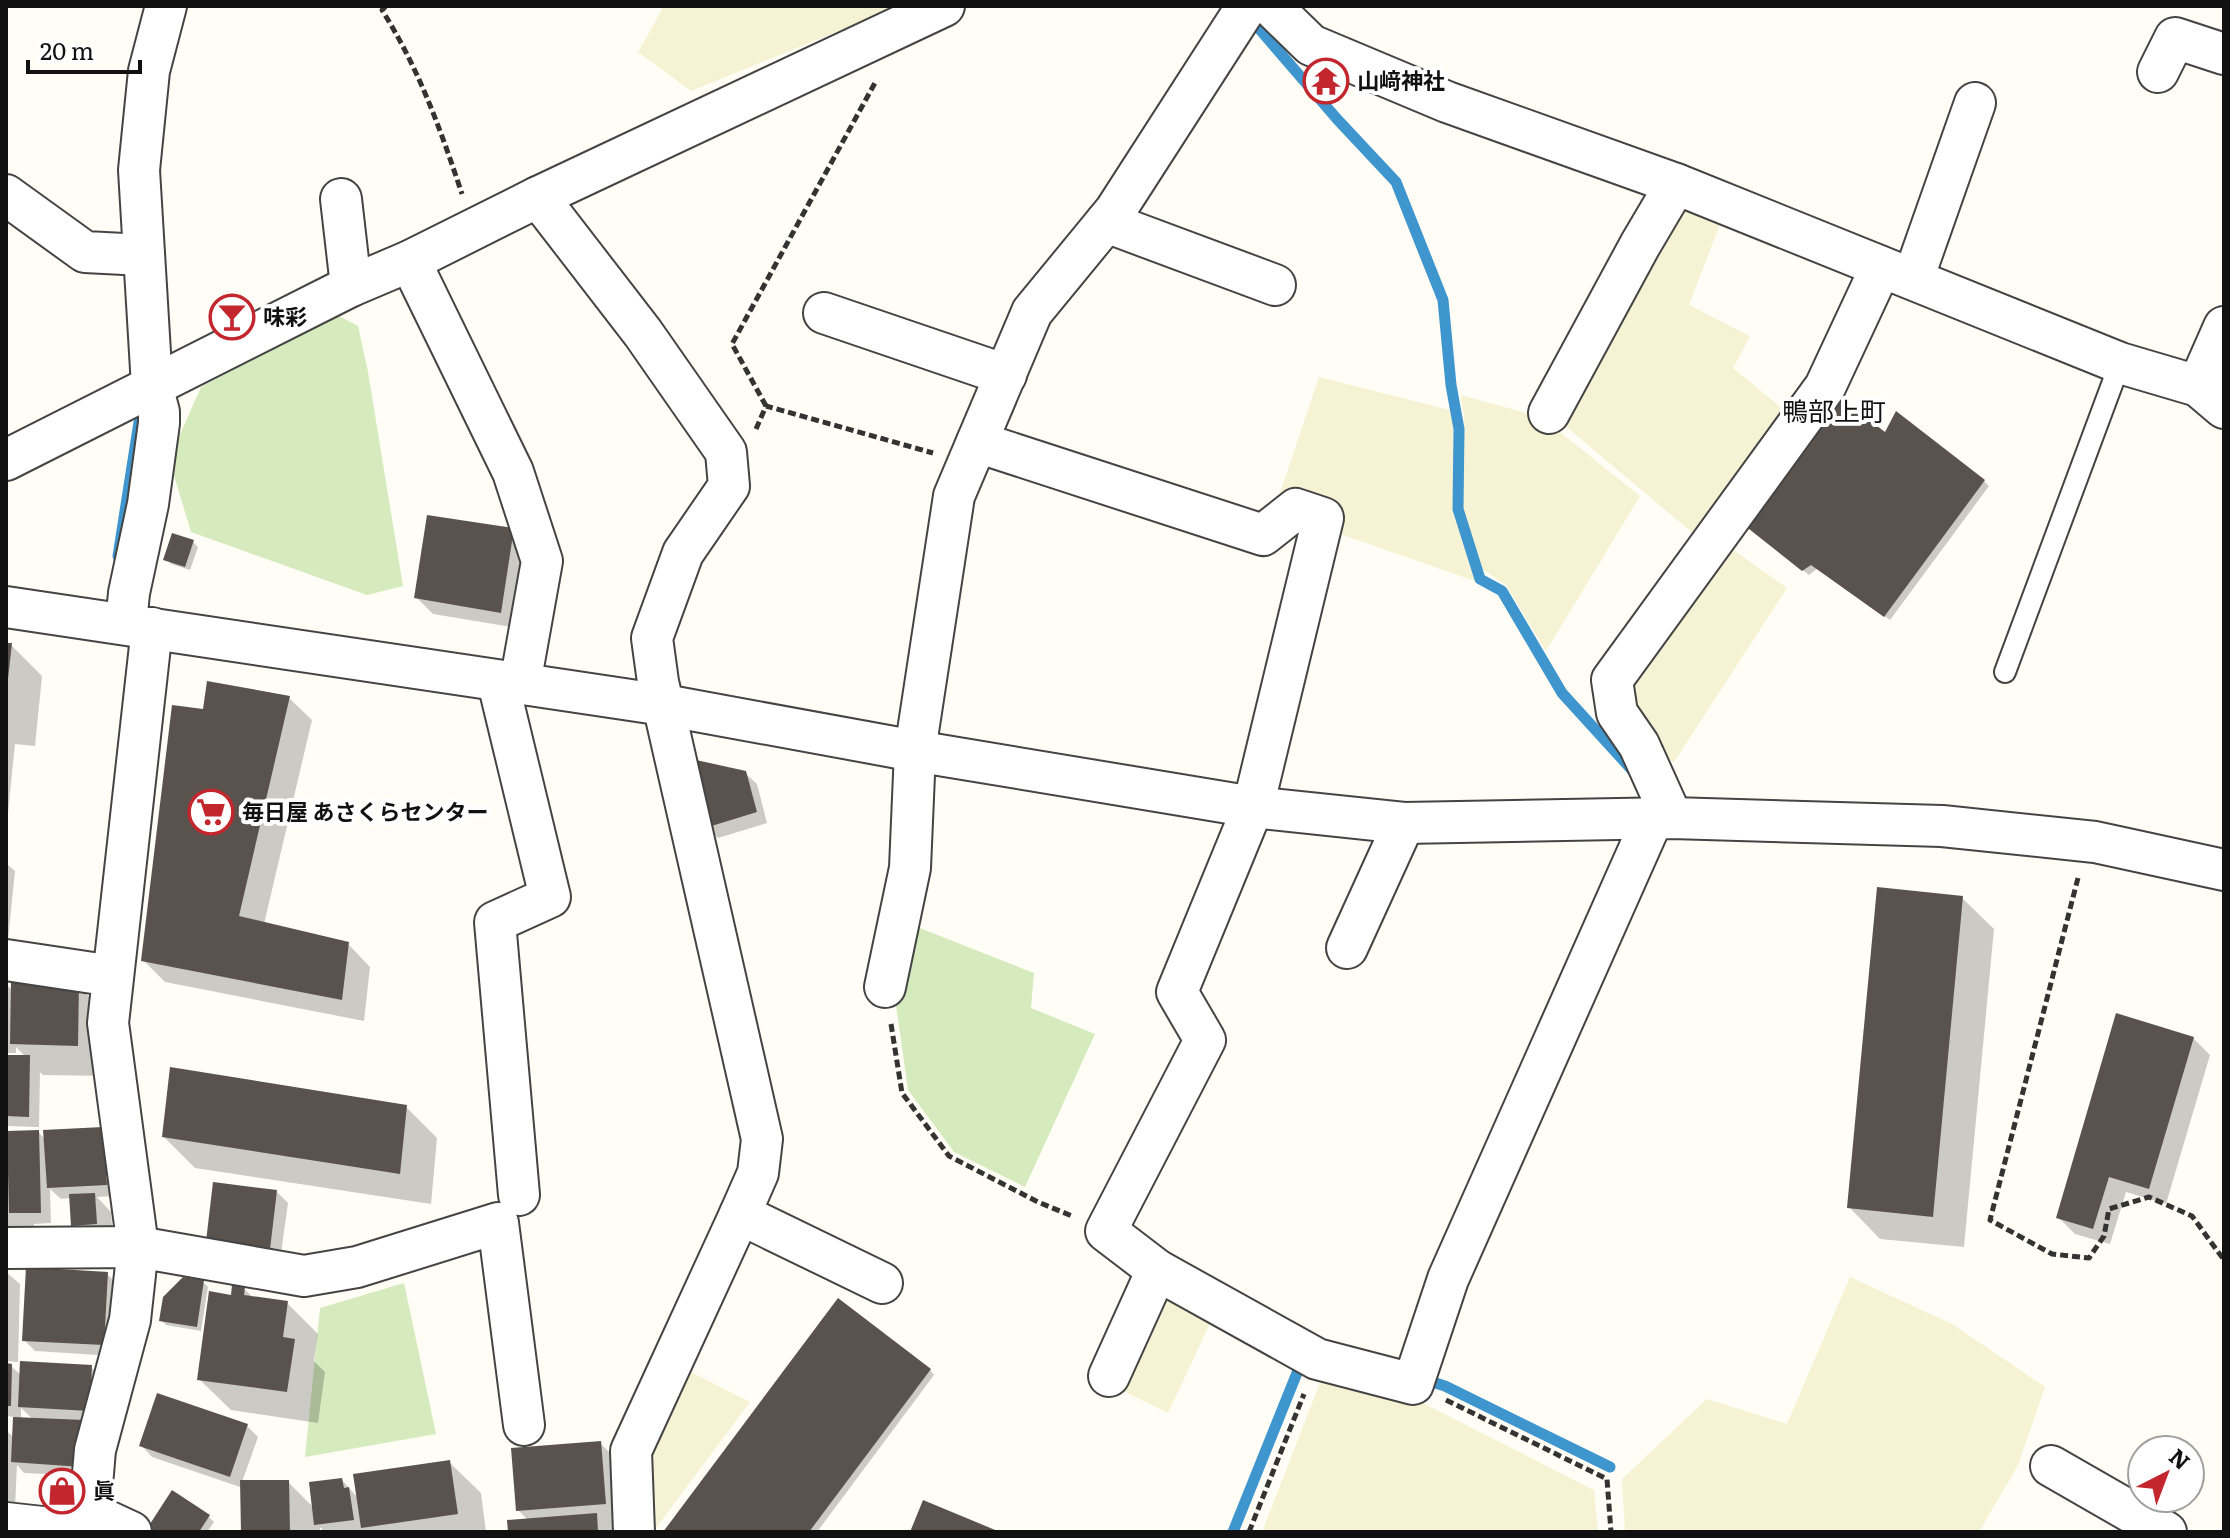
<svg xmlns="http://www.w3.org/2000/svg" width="2230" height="1538" viewBox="0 0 2230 1538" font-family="Literata,'Noto Sans JP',serif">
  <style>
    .farmland { fill: #f6f3d4 }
    .green { fill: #d5ebbd }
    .shadow { fill: #0003; fill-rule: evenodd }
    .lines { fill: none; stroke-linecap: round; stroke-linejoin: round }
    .stream { stroke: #3f96cf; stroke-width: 11 }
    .building { fill: #5a524d }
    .lane-casing { stroke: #444; stroke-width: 24 }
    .street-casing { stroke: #444; stroke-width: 44 }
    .path { stroke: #333; stroke-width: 5; stroke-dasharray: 8 4; stroke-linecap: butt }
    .lane { stroke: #fff; stroke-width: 20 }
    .street { stroke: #fff; stroke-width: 40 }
    .labels { text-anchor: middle; stroke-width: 8; stroke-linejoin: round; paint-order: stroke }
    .poi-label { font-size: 22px; font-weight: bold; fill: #111; stroke: #fff; text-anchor: start }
    .quarter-label { font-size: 26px; fill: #111; stroke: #fff }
  </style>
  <rect width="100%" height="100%" fill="#fffdf5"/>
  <g class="farmland">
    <path d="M 664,6 L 900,6 L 691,91 L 638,52 Z"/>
    <path d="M 1679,198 L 1724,214 L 1689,305 L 1750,336 L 1733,368 L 1793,417 L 1700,539 L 1558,420 Z"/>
    <path d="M 1319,377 L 1453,411 L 1454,515 L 1475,581 L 1274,511 Z"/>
    <path d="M 1461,395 L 1541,417 L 1640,496 L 1546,651 L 1506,585 L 1479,567 L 1462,513 L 1464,416 Z"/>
    <path d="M 1725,544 L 1787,588 L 1674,762 L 1664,758 L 1632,712 L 1629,680 Z"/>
    <path d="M 1850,1277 L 1952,1324 L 2045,1387 L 2018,1465 L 1979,1532 L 1625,1532 L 1622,1479 L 1707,1399 L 1787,1424 Z"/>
    <path d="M 1159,1293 L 1211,1321 L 1168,1413 L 1117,1388 Z"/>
    <path d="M 683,1368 L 750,1402 L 653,1532 L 639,1454 Z"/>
    <path d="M 1323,1375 L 1409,1396 L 1594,1490 L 1598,1532 L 1262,1532 Z"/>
  </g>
  <g class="green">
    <path d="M 337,315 L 358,326 L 368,372 L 403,586 L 367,595 L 191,532 L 169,459 L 201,387 Z"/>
    <path d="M 907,923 L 1034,973 L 1031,1008 L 1095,1034 L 1025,1187 L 954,1152 L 908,1090 L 894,991 Z"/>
    <path d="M 404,1283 L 436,1434 L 305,1457 L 320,1308 Z"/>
  </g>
  <g class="shadow">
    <path d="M 1337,79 L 1342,84 L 1336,96 L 1317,84 Z"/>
    <path d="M 1885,435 L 1984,481 L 1989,486 L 1890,620 L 1818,568 L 1809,575 L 1752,530 Z"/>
    <path d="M 513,530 L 530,547 L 518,628 L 433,614 L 416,597 Z"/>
    <path d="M 193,542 L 198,547 L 190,570 L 171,564 L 166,559 Z"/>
    <path d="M 6,645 L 11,645 L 42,676 L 35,746 L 15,744 L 8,813 Z"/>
    <path d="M 289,698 L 312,720 L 264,924 L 348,944 L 370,967 L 364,1021 L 165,982 L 143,960 L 204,711 Z"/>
    <path d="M 745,773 L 757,784 L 767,823 L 718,838 L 707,827 Z"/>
    <path d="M 6,863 L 15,871 L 8,940 L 6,940 Z"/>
    <path d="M 1962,898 L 1994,929 L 1964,1247 L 1880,1239 L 1849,1207 Z"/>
    <path d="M 6,984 L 12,990 L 78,986 L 110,1017 L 108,1076 L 43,1075 L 40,1072 L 39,1127 L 6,1126 L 6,1057 L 26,1057 L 16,1047 L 16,1053 L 6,1053 Z"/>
    <path d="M 2193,1038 L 2210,1055 L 2166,1204 L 2126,1192 L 2110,1244 L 2075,1234 L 2058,1217 Z"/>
    <path d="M 406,1107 L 437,1138 L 431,1204 L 195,1168 L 164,1137 Z"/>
    <path d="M 102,1129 L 117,1196 L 97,1197 L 111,1212 L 113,1241 L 90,1242 L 73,1225 L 71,1198 L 61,1199 L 50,1189 L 51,1223 L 34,1224 L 34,1232 L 6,1231 L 6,1144 L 9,1147 L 38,1132 L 46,1140 Z"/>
    <path d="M 277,1192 L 288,1203 L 279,1268 L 218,1260 Z"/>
    <path d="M 6,1272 L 20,1284 L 18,1362 L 6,1361 Z"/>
    <path d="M 107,1274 L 118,1285 L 114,1356 L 35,1351 L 24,1340 Z"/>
    <path d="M 203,1282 L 208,1287 L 201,1331 L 166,1325 L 161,1320 Z"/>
    <path d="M 244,1289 L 254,1298 L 287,1303 L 318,1334 L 314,1361 L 325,1372 L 318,1423 L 231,1410 L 199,1379 L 233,1297 Z"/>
    <path d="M 6,1365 L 11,1366 L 22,1376 L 91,1367 L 102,1378 L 87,1497 L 61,1514 L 56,1509 L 68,1475 L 24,1473 L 17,1465 L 15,1507 L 6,1507 L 6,1430 L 14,1438 L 15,1417 L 6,1416 ZM 21,1408 L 34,1420 L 21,1419 Z"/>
    <path d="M 930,1370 L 934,1375 L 817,1532 L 666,1532 Z"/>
    <path d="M 247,1426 L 258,1437 L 242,1482 L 288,1482 L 314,1508 L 342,1480 L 359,1499 L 449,1462 L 481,1493 L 486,1532 L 324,1532 L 320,1527 L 320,1532 L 243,1532 L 243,1488 L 152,1457 L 141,1445 Z"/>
    <path d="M 600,1443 L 631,1474 L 636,1532 L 510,1532 L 529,1521 L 518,1510 Z"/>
    <path d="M 209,1517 L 214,1522 L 207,1532 L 155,1532 Z"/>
  </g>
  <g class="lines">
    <g class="stream">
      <path d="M 1250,18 L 1337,119 L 1396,182 L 1443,300 L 1451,385 L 1459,429 L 1458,509 L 1480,579 L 1502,591 L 1562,693 L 1633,771"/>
      <path d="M 118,556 L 139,422"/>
      <path d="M 1423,1379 L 1445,1386 L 1610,1467"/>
      <path d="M 1233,1532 L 1303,1358"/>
    </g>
  </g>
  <g class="building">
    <path d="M 1322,70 L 1338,77 L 1330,93 L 1314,85 Z"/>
    <path d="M 1838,396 L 1885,432 L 1896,411 L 1985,480 L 1884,617 L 1811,565 L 1802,571 L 1744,525 Z"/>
    <path d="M 427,515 L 514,528 L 501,613 L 414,598 Z"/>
    <path d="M 172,533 L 194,540 L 185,567 L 163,560 Z"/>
    <path d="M 6,643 L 12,643 L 8,679 L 6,679 Z"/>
    <path d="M 207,681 L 290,696 L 239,916 L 349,942 L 342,1000 L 141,961 L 172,705 L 203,709 Z"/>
    <path d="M 687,758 L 746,771 L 757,812 L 705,828 Z"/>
    <path d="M 1877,887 L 1963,896 L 1933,1217 L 1847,1208 Z"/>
    <path d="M 11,982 L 79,984 L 78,1046 L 10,1044 Z"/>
    <path d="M 2116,1013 L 2194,1037 L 2149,1189 L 2109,1177 L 2093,1229 L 2056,1218 Z"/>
    <path d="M 6,1055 L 30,1055 L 29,1117 L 6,1116 Z"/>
    <path d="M 170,1067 L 407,1105 L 400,1174 L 162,1137 Z"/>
    <path d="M 103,1127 L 107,1185 L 47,1188 L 43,1130 Z"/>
    <path d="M 39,1130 L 41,1213 L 9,1213 L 7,1131 Z"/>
    <path d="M 213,1182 L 277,1190 L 269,1258 L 205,1250 Z"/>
    <path d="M 95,1193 L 97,1224 L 71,1226 L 69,1194 Z"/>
    <path d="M 26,1267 L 108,1272 L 104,1345 L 22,1341 Z"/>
    <path d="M 183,1277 L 204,1280 L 197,1327 L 159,1321 L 163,1297 Z"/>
    <path d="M 232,1285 L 245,1287 L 244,1295 L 288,1301 L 283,1337 L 295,1339 L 287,1392 L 197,1380 L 209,1291 L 231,1295 Z"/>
    <path d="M 838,1298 L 931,1369 L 809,1532 L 663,1532 Z"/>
    <path d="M 20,1361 L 92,1365 L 90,1411 L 18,1407 Z"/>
    <path d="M 6,1363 L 12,1364 L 11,1406 L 6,1406 Z"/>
    <path d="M 157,1393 L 248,1424 L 230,1477 L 139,1446 Z"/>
    <path d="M 13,1417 L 84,1420 L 82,1467 L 11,1462 Z"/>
    <path d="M 601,1441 L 606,1504 L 516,1511 L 511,1448 Z"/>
    <path d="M 450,1460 L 458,1514 L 361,1528 L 353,1474 Z"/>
    <path d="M 71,1471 L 83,1491 L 54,1510 L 42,1490 Z"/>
    <path d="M 342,1478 L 344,1488 L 349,1487 L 354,1520 L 314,1525 L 309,1482 Z"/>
    <path d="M 240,1480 L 289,1480 L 290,1532 L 241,1532 Z"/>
    <path d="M 172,1490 L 210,1515 L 199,1532 L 155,1532 L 148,1527 Z"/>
    <path d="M 923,1500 L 1000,1532 L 910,1532 Z"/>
    <path d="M 597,1513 L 598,1532 L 508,1532 L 507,1520 Z"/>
  </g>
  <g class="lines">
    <g class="lane-casing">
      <path id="lane" d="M 2005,672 L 2120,363"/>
    </g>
    <g class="street-casing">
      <g id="street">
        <path d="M 1271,6 L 1311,45 L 1447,102 L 1676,184 L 2120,363 L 2198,386 L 2224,408"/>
        <path d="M 2158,72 L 2175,38 L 2224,54"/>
        <path d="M 6,195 L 85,252 L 144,255"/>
        <path d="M 538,197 L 643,333 L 726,452 L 729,486 L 683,553 L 652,638 L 658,682 L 762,1139 L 758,1173 L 740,1214 L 631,1451 L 634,1532"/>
        <path d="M 341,199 L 351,286"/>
        <path d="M 1106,222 L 1275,285"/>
        <path d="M 410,261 L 513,472 L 542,561 L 520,684"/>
        <path d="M 1913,279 L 1975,103"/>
        <path d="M 824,313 L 1006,375"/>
        <path d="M 2198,386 L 2224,327"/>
        <path d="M 1549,413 L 1640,245 L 1676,184"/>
        <path d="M 977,442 L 1263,535 L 1296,509 L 1323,518 L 1253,807 L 1177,992 L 1205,1040 L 1106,1231 L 1157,1270 L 1317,1359 L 1413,1384 L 1448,1279 L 1653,818"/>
        <path d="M 6,460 L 351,286 L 410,261 L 538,197 L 944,6"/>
        <path d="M 6,607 L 664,705 L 915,751 L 1253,807 L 1404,823 L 1672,818 L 1942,826 L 2095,842 L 2224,870"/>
        <path d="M 126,624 L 129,593 L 148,504 L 159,423 L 159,412 L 152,386 L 139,170 L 149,71 L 166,6"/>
        <path d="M 498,682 L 550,897 L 495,922 L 519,1195"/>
        <path d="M 1672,818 L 1639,745 L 1617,713 L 1612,680 L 1825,387 L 1881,267"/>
        <path d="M 1347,948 L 1404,823"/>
        <path d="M 6,960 L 113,976"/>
        <path d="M 885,987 L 910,868 L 915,751 L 954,496 L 1032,312 L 1115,211 L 1247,6"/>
        <path d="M 740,1214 L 882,1283"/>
        <path d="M 6,1248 L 138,1247 L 304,1276 L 357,1267 L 498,1223 L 524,1425"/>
        <path d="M 1109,1376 L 1157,1270"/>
        <path d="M 2051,1466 L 2166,1532"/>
        <path d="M 90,1513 L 131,1532"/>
        <path d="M 6,1523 L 88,1532"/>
        <path d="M 88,1532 L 95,1450 L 130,1320 L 138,1247 L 108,1023 L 152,628"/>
      </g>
    </g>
    <g class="path">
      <path d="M 386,6 L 382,10 C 419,69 440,128 462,194"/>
      <path d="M 766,406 L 732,344 L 876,81"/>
      <path d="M 756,429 L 766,406 L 933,453"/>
      <path d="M 2078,878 L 1990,1220 L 2052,1254 L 2089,1258 L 2104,1236 L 2109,1209 L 2149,1197 L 2192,1216 L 2224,1260"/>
      <path d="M 891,1024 L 902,1093 L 949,1156 L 1038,1202 L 1072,1216"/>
      <path d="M 1446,1400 L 1607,1479 L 1611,1532"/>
      <path d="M 1249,1532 L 1304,1394"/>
    </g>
    <use href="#lane" class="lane"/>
    <use href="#street" class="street"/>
  </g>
  <defs>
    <g id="temple-ring" transform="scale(2.3)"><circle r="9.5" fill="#fff" stroke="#c4262e" stroke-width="1.5"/><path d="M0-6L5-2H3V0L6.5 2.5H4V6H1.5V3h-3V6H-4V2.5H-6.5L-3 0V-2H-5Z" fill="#c4262e"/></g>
    <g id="bar-ring" transform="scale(2.3)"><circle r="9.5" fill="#fff" stroke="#c4262e" stroke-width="1.5"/><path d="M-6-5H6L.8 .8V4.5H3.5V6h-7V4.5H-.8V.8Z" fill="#c4262e"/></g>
    <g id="supermarket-ring" transform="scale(2.3)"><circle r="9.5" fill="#fff" stroke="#c4262e" stroke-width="1.5"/><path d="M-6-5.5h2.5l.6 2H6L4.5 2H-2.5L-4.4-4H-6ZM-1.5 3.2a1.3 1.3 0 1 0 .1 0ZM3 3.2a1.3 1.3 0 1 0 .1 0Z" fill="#c4262e"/></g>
    <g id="shop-ring" transform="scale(2.3)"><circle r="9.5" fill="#fff" stroke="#c4262e" stroke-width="1.5"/><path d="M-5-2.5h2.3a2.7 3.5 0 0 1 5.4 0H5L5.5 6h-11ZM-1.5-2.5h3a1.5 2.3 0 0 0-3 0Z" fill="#c4262e"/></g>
  </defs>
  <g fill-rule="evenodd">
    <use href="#temple-ring" x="1326" y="81"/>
    <use href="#bar-ring" x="232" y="317"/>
    <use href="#supermarket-ring" x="211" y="812"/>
    <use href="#shop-ring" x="62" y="1491"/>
  </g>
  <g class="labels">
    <g class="poi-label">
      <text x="1357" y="89">山﨑神社</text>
      <text x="263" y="325">味彩</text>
      <text x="242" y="820">毎日屋 あさくらセンター</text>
      <text x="93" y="1499">眞</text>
    </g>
    <g class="quarter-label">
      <text x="1834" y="421">鴨部上町</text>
    </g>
  </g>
  <rect width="2230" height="1538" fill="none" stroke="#111111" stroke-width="16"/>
  <g transform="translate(2166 1474) rotate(42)"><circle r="38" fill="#ffffff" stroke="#a0a0a0" stroke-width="2"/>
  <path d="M0-6L14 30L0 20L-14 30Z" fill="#c4262e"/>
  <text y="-12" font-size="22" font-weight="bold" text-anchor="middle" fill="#111111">N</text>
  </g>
  <path d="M28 60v12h112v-12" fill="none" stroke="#111111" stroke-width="4"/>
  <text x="40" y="60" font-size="24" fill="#111111" stroke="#ffffff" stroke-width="6" paint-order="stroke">20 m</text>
</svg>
